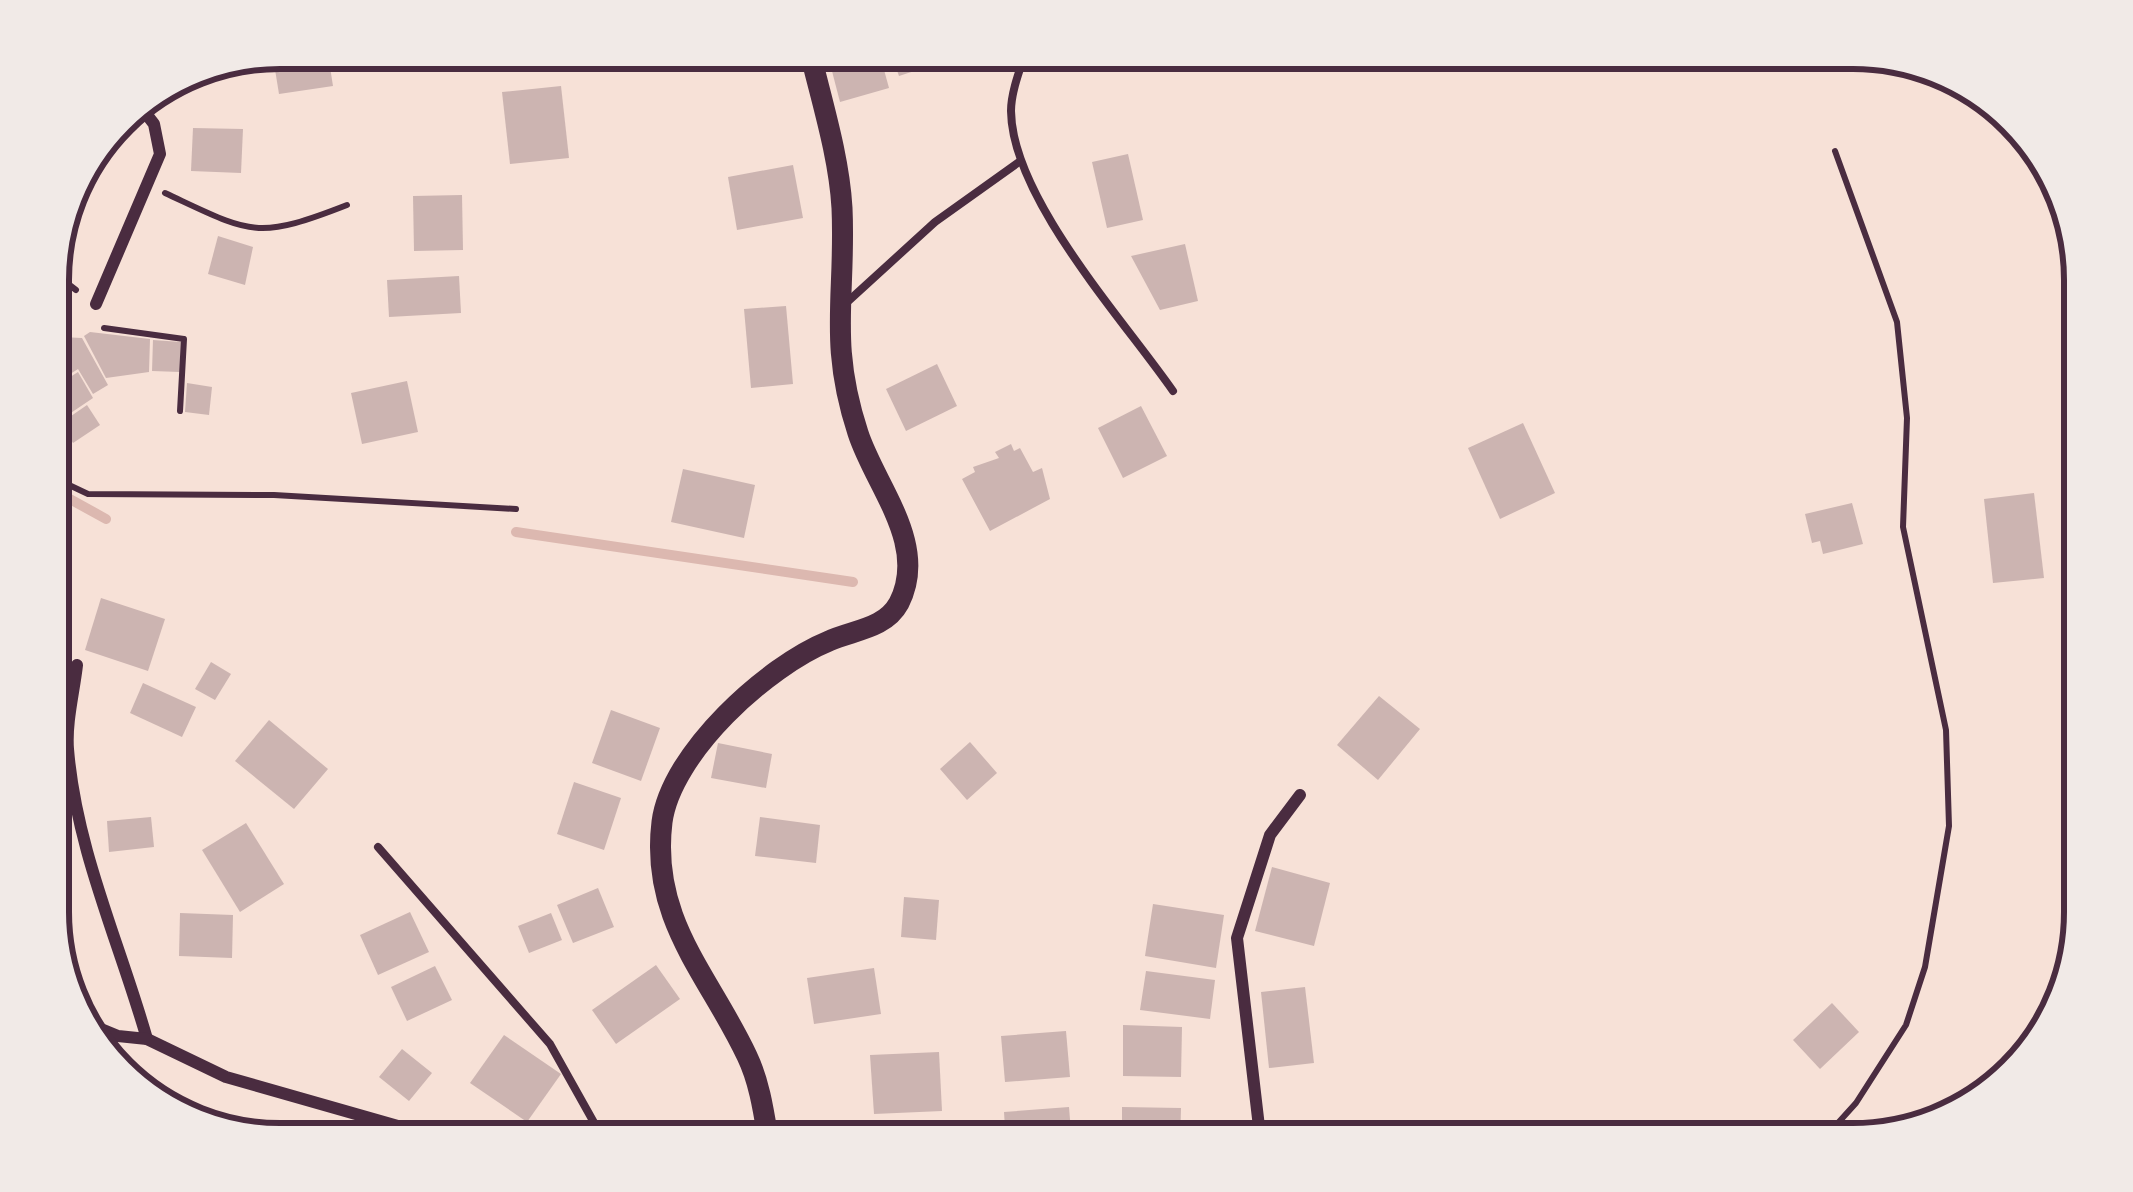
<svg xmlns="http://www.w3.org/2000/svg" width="2133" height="1192" viewBox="0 0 2133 1192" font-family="Mulish,sans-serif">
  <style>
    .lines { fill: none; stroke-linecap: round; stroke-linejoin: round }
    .stream { stroke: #dcb8b0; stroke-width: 10 }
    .building { fill: #ccb4b1 }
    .path { stroke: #4a2c40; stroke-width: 6 }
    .service { stroke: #4a2c40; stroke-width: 8 }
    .minor { stroke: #4a2c40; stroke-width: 12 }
    .tertiary { stroke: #4a2c40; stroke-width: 21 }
    .rim { fill: none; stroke: #4a2c40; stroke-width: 6 }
  </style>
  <rect width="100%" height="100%" fill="#f7e1d7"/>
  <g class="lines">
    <g class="stream">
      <path d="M 50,488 L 106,519"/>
      <path d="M 516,532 L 853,582"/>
    </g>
  </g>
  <g class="building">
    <path d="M 280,48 L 327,48 L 333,86 L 279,94 L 272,51 Z"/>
    <path d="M 826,48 L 878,48 L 889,88 L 840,102 Z"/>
    <path d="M 889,48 L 981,48 L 982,49 L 899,76 Z"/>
    <path d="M 561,86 L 569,158 L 510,164 L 502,92 Z"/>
    <path d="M 193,128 L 243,129 L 241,173 L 191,171 Z"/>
    <path d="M 1128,154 L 1143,220 L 1107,228 L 1092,162 Z"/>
    <path d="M 793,165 L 803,218 L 737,230 L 728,177 Z"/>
    <path d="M 462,195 L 463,250 L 414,251 L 413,196 Z"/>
    <path d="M 218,236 L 253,247 L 245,285 L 208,274 Z"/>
    <path d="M 1185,244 L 1198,301 L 1160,310 L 1131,256 Z"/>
    <path d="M 459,276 L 461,313 L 389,317 L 387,280 Z"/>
    <path d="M 786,306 L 793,384 L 751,388 L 744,309 Z"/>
    <path d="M 50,317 L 61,337 L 82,338 L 108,385 L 93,394 L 78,369 L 53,385 Z"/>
    <path d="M 90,332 L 150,339 L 149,372 L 106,378 L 84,336 Z"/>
    <path d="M 153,340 L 181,342 L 180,372 L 152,371 Z"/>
    <path d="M 937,364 L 957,406 L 906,431 L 886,389 Z"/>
    <path d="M 78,372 L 93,398 L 50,427 L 50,390 Z"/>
    <path d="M 407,381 L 418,432 L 362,444 L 351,393 Z"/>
    <path d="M 187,383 L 212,387 L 209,415 L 185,412 Z"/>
    <path d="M 87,405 L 100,425 L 73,443 L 61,423 Z"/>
    <path d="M 1141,406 L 1167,456 L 1123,478 L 1098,428 Z"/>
    <path d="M 1523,423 L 1555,493 L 1500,519 L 1468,448 Z"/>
    <path d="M 1011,444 L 1014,451 L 1020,448 L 1033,472 L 1042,468 L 1050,499 L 990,531 L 962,479 L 975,472 L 973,467 L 999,458 L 995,452 Z"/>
    <path d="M 683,469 L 755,485 L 744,538 L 671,522 Z"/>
    <path d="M 2034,493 L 2044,578 L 1993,583 L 1984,499 Z"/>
    <path d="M 1852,503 L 1863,544 L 1823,554 L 1820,541 L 1812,543 L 1805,514 Z"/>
    <path d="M 101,598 L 165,619 L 148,671 L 85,650 Z"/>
    <path d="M 211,662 L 231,674 L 215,700 L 195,689 Z"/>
    <path d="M 143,683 L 196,707 L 182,737 L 130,713 Z"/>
    <path d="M 1379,696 L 1420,729 L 1378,780 L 1337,745 Z"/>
    <path d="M 611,710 L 660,728 L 641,781 L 592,763 Z"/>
    <path d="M 269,720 L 328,769 L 294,809 L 235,761 Z"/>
    <path d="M 970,742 L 997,773 L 967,800 L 940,769 Z"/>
    <path d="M 718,743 L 772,754 L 766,788 L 711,778 Z"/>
    <path d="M 574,782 L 621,798 L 604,850 L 557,834 Z"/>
    <path d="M 151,817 L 154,847 L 109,852 L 107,821 Z"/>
    <path d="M 760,817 L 820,825 L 816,863 L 755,856 Z"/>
    <path d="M 246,823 L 284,884 L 240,912 L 202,850 Z"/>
    <path d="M 1272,867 L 1330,883 L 1314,946 L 1255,931 Z"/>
    <path d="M 598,888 L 614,927 L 573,943 L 557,905 Z"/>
    <path d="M 904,897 L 939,900 L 936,940 L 901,937 Z"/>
    <path d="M 1153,904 L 1224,915 L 1216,968 L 1145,956 Z"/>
    <path d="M 410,912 L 429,952 L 378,975 L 360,935 Z"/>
    <path d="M 180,913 L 233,915 L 232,958 L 179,956 Z"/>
    <path d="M 551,913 L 562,940 L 529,953 L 518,926 Z"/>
    <path d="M 656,965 L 680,999 L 616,1044 L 592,1010 Z"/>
    <path d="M 435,966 L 452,1000 L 407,1021 L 391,987 Z"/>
    <path d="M 874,968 L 881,1014 L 814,1024 L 807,978 Z"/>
    <path d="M 1146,971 L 1215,980 L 1210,1019 L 1140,1010 Z"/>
    <path d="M 1305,987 L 1314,1063 L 1269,1068 L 1261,992 Z"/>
    <path d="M 1832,1003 L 1859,1032 L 1820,1069 L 1793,1040 Z"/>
    <path d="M 1123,1025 L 1182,1027 L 1181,1077 L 1123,1076 Z"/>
    <path d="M 1066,1031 L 1070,1077 L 1005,1082 L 1001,1036 Z"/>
    <path d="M 504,1035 L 561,1074 L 527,1122 L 470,1083 Z"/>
    <path d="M 402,1049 L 432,1073 L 409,1101 L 379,1077 Z"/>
    <path d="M 939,1052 L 942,1111 L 874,1114 L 870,1055 Z"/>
    <path d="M 1069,1107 L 1072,1144 L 1006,1144 L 1004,1112 Z"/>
    <path d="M 1122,1107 L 1181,1108 L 1180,1144 L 1122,1144 Z"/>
  </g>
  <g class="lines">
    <g class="path">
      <path d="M 165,193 C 251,233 255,241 347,205"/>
      <path d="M 50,270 L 76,290"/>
      <path d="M 104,328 L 184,339 L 180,411"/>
      <path d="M 50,476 L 88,494 L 274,495 L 516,509"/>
      <path d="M 1819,1144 L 1856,1103 L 1906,1025 L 1925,967 L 1949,826 L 1946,730 L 1903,527 L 1907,418 L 1897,322 L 1835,151"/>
    </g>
    <g class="service">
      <path d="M 1027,48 C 1021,67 1011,91 1011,111 C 1012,198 1123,319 1173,391"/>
      <path d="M 844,305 L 935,222 L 1019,162"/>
      <path d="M 378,847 L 550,1044 L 606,1144"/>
    </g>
    <g class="minor">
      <path d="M 96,304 L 160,154 L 154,124 L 137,102"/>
      <path d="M 77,665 C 74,692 66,722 68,749 C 76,849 120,944 147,1039"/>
      <path d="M 79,1020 L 118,1036 L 147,1039 L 226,1077 L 461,1144"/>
      <path d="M 1261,1144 L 1237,938 L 1270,835 L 1300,795"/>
    </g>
    <path class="tertiary" d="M 769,1144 C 764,1114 760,1083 747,1056 C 709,975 650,920 662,822 C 671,753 767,666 829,641 C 853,630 885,629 899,603 C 929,544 875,486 858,433 C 828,342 846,296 842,208 C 839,155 821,99 809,48"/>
  </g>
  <path d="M0 0H2133V1192H0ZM280 69H1853A211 211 0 0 1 2064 280V912A211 211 0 0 1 1853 1123H280A211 211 0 0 1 69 912V280A211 211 0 0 1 280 69Z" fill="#f1eae7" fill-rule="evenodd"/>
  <path class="rim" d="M280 69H1853A211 211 0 0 1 2064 280V912A211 211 0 0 1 1853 1123H280A211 211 0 0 1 69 912V280A211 211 0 0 1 280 69Z"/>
</svg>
